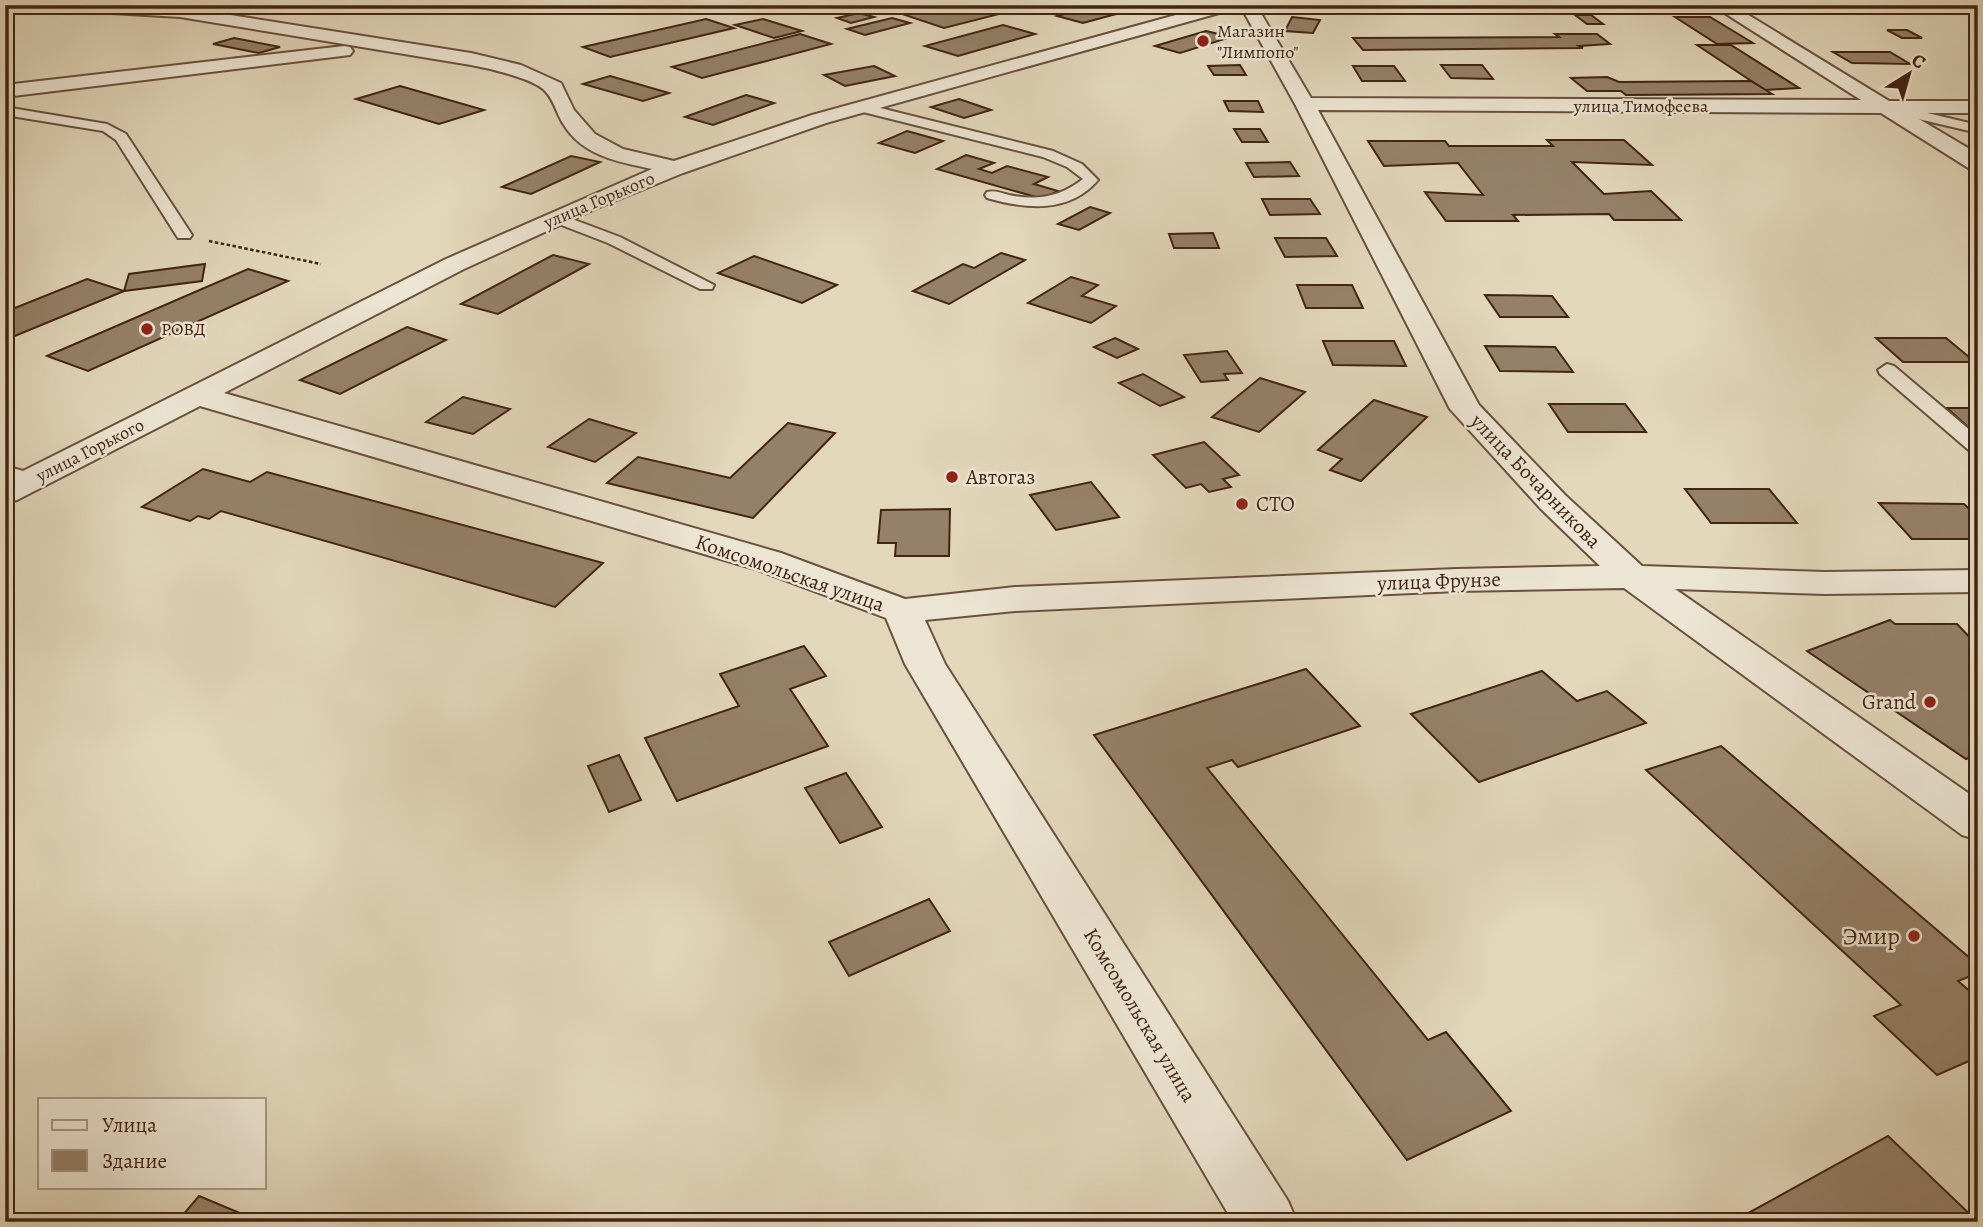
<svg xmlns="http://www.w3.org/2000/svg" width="1983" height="1227" viewBox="0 0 1983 1227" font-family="Alegreya,serif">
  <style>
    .building { fill: #95816a; stroke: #412413; stroke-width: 2 }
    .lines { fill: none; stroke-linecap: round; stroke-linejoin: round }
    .lane-casing { stroke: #69513d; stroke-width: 4 }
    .street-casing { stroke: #69513d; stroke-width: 4 }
    .path { stroke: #412413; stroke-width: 2.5; stroke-dasharray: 3.5 2.5; stroke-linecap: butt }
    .lane { fill: #ece5d3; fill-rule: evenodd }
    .street { fill: #ece5d3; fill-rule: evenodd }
    .poi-dot { fill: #8f2418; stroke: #ece5d3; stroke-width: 2.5 }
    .labels { text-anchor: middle; stroke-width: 5; stroke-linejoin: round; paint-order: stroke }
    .far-poi-label { font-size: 18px; fill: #412413; stroke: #ece5d3; text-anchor: start }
    .far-street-label { font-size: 18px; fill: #412413; stroke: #ece5d3 }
    .poi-label { font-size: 21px; fill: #412413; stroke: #ece5d3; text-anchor: start }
    .street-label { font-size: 21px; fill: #412413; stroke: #ece5d3 }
    .near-poi-label { font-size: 24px; fill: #412413; stroke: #ece5d3; text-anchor: end }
  </style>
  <rect width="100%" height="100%" fill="#e2d7bb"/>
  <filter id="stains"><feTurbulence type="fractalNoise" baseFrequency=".00286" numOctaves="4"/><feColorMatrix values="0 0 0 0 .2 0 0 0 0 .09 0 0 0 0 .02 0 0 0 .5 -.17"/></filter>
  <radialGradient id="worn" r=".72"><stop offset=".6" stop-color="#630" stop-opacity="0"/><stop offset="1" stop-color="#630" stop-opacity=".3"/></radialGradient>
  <g class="building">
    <path d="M 920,5 L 983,5 L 1007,12 L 944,28 L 893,11 Z"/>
    <path d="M 1098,5 L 1131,10 L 1083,23 L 1057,16 Z"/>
    <path d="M 859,13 L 874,17 L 851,23 L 837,18 Z"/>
    <path d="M 1575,15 L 1591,15 L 1603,24 L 1587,24 Z"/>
    <path d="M 1292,17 L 1320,20 L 1313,33 L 1285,31 Z"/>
    <path d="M 1675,17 L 1710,17 L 1753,43 L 1717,44 Z"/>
    <path d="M 892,18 L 910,23 L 865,35 L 847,29 Z"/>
    <path d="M 706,19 L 734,28 L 610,57 L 583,47 Z"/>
    <path d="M 763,19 L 802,31 L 774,38 L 735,25 Z"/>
    <path d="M 1003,25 L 1035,34 L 958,56 L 925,46 Z"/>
    <path d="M 1887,30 L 1907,30 L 1922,38 L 1902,38 Z"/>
    <path d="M 1206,31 L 1231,37 L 1180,53 L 1155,46 Z"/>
    <path d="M 800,34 L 831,44 L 702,78 L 672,67 Z"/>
    <path d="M 1555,34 L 1597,34 L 1610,44 L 1579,46 L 1583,48 L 1363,50 L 1353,38 L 1559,37 Z"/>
    <path d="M 234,38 L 280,47 L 259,53 L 213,44 Z"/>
    <path d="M 1697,45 L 1731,45 L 1799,88 L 1765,90 Z"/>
    <path d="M 1833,52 L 1890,52 L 1910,64 L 1852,63 Z"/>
    <path d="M 1240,65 L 1246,75 L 1214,75 L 1208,66 Z"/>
    <path d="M 1441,65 L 1482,65 L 1493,79 L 1451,78 Z"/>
    <path d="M 874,66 L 895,76 L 845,86 L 824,75 Z"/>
    <path d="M 1353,66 L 1394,66 L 1405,81 L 1362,81 Z"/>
    <path d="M 610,76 L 669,93 L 643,101 L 583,84 Z"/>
    <path d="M 1607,77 L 1619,82 L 1751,81 L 1772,94 L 1626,95 L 1621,91 L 1587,91 L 1571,78 Z"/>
    <path d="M 400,86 L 484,110 L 439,124 L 356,99 Z"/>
    <path d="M 746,95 L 774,103 L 713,125 L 685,117 Z"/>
    <path d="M 959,99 L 991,110 L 964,118 L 931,107 Z"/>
    <path d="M 1224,101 L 1258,101 L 1263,112 L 1229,111 Z"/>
    <path d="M 1234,129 L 1260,129 L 1268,142 L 1242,142 Z"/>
    <path d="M 907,131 L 943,141 L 915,153 L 879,143 Z"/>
    <path d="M 1547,140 L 1624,140 L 1652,165 L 1572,162 L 1604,194 L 1651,191 L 1681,220 L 1614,220 L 1609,214 L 1513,215 L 1518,221 L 1446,221 L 1425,192 L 1483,195 L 1458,163 L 1384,166 L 1368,141 L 1445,141 L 1449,146 L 1553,146 Z"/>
    <path d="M 966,155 L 994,163 L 979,169 L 992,173 L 1007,166 L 1048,177 L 1034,184 L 1058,191 L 1043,199 L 937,169 Z"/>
    <path d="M 571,156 L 600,162 L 531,194 L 502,187 Z"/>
    <path d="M 1290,162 L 1299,176 L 1254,177 L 1246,163 Z"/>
    <path d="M 1262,199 L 1310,199 L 1320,214 L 1270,215 Z"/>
    <path d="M 1090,207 L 1110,213 L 1079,230 L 1058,224 Z"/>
    <path d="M 1213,233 L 1219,248 L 1174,248 L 1169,234 Z"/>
    <path d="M 1275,238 L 1326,238 L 1337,256 L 1285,257 Z"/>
    <path d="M 1001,253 L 1025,260 L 949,304 L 913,291 L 963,264 L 974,268 Z"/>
    <path d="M 553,255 L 589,264 L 498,314 L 461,304 Z"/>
    <path d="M 754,256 L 837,285 L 802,303 L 718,273 Z"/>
    <path d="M 205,264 L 202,281 L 124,291 L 129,274 Z"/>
    <path d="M 248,269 L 288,281 L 88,371 L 47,356 Z"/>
    <path d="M 1071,277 L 1098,285 L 1082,296 L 1116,306 L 1091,323 L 1028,303 Z"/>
    <path d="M 87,279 L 124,291 L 5,340 L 5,312 Z"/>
    <path d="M 1297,285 L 1352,285 L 1363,308 L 1306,308 Z"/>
    <path d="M 1485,295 L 1552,296 L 1568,317 L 1500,317 Z"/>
    <path d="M 407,327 L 446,340 L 340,394 L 300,380 Z"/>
    <path d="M 1115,338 L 1138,349 L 1117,358 L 1094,347 Z"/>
    <path d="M 1876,338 L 1946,338 L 1975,362 L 1903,362 Z"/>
    <path d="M 1323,341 L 1394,341 L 1406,366 L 1333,365 Z"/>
    <path d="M 1485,346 L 1555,347 L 1573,372 L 1500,371 Z"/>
    <path d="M 1227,351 L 1242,373 L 1224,374 L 1228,380 L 1201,382 L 1184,355 Z"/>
    <path d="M 1143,374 L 1184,397 L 1160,406 L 1119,383 Z"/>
    <path d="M 1260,378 L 1305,392 L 1259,432 L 1212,417 Z"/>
    <path d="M 463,397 L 510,409 L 473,434 L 426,422 Z"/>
    <path d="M 1374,400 L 1427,417 L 1361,481 L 1330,470 L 1342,459 L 1318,450 Z"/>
    <path d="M 1549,404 L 1625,404 L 1646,432 L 1568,432 Z"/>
    <path d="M 1947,408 L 1978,408 L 1978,436 Z"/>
    <path d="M 589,419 L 636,433 L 595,462 L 548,447 Z"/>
    <path d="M 788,423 L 835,433 L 753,518 L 607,483 L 638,457 L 730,478 Z"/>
    <path d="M 1204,442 L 1239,475 L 1223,479 L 1231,487 L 1209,492 L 1201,484 L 1186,488 L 1153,455 Z"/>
    <path d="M 203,469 L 250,482 L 267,472 L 603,563 L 555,607 L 221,511 L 209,519 L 198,516 L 190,521 L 142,507 Z"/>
    <path d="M 1091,482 L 1119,517 L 1056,530 L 1030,495 Z"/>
    <path d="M 1685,489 L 1769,489 L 1797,523 L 1711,523 Z"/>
    <path d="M 1879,503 L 1964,504 L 1978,517 L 1978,539 L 1912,539 Z"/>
    <path d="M 950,509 L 949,556 L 895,556 L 896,543 L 878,543 L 881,510 Z"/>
    <path d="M 1890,620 L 1895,624 L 1957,624 L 1978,646 L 1978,754 L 1966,759 L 1807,651 Z"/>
    <path d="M 804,646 L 826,676 L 790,689 L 828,746 L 677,801 L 645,738 L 739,706 L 720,674 Z"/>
    <path d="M 1306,669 L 1360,726 L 1238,767 L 1232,760 L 1207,768 L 1428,1040 L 1446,1032 L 1511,1111 L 1407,1160 L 1094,735 Z"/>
    <path d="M 1542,671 L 1577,701 L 1607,691 L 1646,723 L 1479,782 L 1411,714 Z"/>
    <path d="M 1721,746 L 1978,965 L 1978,973 L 1958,981 L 1978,998 L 1978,1057 L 1937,1075 L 1874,1016 L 1901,1005 L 1646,770 Z"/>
    <path d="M 619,755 L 641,800 L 609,812 L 588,766 Z"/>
    <path d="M 846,773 L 882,827 L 840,843 L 805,788 Z"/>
    <path d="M 929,899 L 950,931 L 849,976 L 829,942 Z"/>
    <path d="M 1888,1136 L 1978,1222 L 1732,1222 Z"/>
    <path d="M 199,1196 L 242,1214 L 236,1222 L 177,1222 Z"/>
  </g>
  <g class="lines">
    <g class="lane-casing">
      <g id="lane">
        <path d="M 860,103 L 1053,151 L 1082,164 L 1098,180 C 1069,214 1025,209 987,198 L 985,195 L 987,192 C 995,190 1001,193 1009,195 C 1037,201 1060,197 1083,179 L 1067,167 L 1043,157 L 855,110 L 855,104 Z"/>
        <path d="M 1885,103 L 1978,125 L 1978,133 L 1880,110 L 1879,107 Z"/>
        <path d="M 5,107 L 107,124 L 126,134 L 192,235 L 190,238 L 178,238 L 116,140 L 103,131 L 5,115 Z"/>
        <path d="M 556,213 L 620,237 L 714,285 L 712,289 L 700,289 L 608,243 L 551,221 L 548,218 Z"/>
        <path d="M 1887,364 L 1894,366 L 1978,437 L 1978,454 L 1971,452 L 1880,374 L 1878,370 Z"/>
        <path d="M 5,466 L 38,475 L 41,480 L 38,485 L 30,486 L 5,479 Z"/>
      </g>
    </g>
    <g class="street-casing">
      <g id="street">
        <path d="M 5,5 L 180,7 L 471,53 L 521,65 L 561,83 L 574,110 L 595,134 L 623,149 L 674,161 L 812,115 L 1212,5 L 1239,5 L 1237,8 L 826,123 L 683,173 L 595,209 L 464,269 L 224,393 L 781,553 L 905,599 L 1015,587 L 1457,569 L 1600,566 L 1541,509 L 1450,409 L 1295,104 L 1240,5 L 1256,5 L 1311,98 L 1861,100 L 1712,5 L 1732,5 L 1889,101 L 1978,101 L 1978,113 L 1909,113 L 1978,154 L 1978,171 L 1970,169 L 1881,113 L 1318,110 L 1479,405 L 1565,495 L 1642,566 L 1825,572 L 1978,570 L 1978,592 L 1825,594 L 1675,589 L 1978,800 L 1978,840 L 1962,835 L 1624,588 L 1457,591 L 1015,611 L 925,620 L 945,664 L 1288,1201 L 1297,1222 L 1233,1222 L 905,664 L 886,618 L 755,569 L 200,406 L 17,500 L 5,503 L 5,480 L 446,259 L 652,169 C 619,162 583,156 564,125 C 557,115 554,100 546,92 C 536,79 488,68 471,65 L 180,17 L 94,12 L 5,13 Z"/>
        <path d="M 344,46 L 350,47 L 353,51 L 350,55 L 5,97 L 5,85 Z"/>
      </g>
    </g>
    <path class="path" d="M 209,241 L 321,264"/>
    <use href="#lane" class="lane"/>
    <use href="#street" class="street"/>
  </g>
  <g class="poi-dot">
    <circle cx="1203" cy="41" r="7"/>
    <circle cx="147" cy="329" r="7"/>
    <circle cx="952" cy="477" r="7"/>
    <circle cx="1242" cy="504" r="7"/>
    <circle cx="1930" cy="702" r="7"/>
    <circle cx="1914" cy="936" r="7"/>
  </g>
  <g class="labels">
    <g class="far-poi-label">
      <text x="1217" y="37">Магазин<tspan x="1217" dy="21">"Лимпопо"</tspan></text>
      <text x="161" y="335">РОВД</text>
    </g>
    <g class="far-street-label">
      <text x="1641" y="112">улица Тимофеева</text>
      <text transform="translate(599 200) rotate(-23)" y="6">улица Горького</text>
      <text transform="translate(90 450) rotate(-27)" y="6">улица Горького</text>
    </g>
    <g class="poi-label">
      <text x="966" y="484">Автогаз</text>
      <text x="1256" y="511">СТО</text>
      <text x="1916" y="709" text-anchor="end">Grand</text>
    </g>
    <g class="street-label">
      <text transform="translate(1536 481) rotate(46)" y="7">улица Бочарникова</text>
      <text transform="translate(790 573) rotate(19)" y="7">Комсомольская улица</text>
      <text transform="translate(1439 581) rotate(-2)" y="7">улица Фрунзе</text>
      <text transform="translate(1140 1015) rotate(59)" y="7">Комсомольская улица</text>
    </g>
    <g class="near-poi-label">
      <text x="1900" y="944">Эмир</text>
    </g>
  </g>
  <rect width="1983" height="1227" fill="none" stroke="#e2d7bb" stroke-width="28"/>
  <rect x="7" y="7" width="1969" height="1213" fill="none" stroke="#412413" stroke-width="3.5"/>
  <rect x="14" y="14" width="1955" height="1199" fill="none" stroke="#412413" stroke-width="2"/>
  <rect x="38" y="1098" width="228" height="91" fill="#ece5d3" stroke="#a89886" stroke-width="2"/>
  <rect x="52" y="1120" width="35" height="10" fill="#ece5d3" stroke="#a89886" stroke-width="2"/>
  <text x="102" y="1132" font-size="21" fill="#412413">Улица</text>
  <rect x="52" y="1150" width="35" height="21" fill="#95816a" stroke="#a89886" stroke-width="2"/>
  <text x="102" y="1168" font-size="21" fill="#412413">Здание</text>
  <g transform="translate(1909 74) rotate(37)" stroke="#ece5d3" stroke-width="5" paint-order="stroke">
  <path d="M0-5L12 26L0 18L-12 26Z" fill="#412413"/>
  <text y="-10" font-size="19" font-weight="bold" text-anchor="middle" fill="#412413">С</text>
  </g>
  <rect width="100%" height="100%" filter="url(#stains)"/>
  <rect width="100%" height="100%" fill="url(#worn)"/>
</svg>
